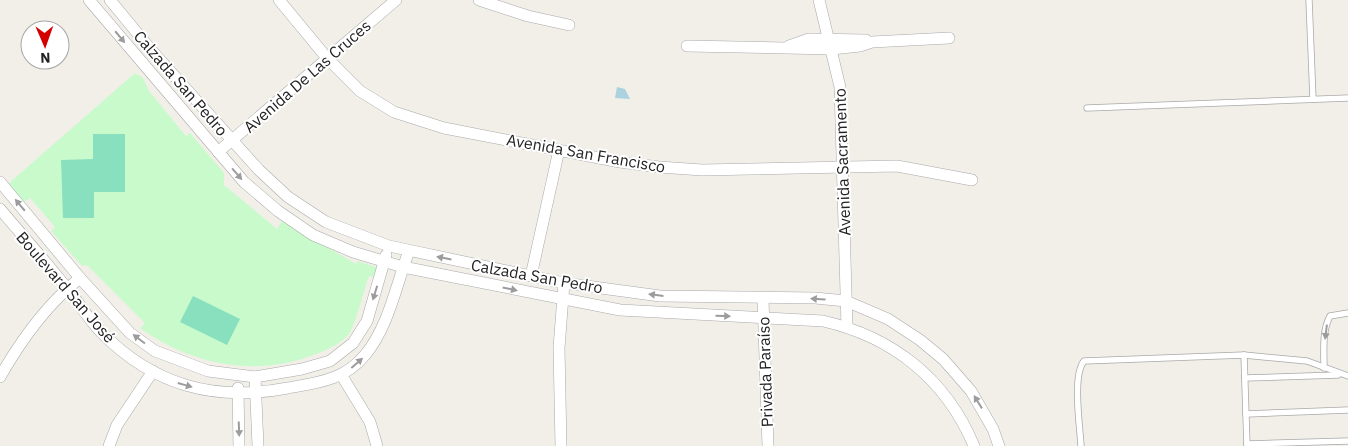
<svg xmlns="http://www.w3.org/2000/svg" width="1348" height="446" viewBox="0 0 1348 446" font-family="'IBM Plex Sans',sans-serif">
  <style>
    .park { fill: #c8facc }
    .pitch { fill: #88e0be }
    .water { fill: #aad3df }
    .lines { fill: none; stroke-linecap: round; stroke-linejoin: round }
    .lane-casing { stroke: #a9a9a9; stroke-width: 7 }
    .street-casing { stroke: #a9a9a9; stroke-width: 12 }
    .lane { stroke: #fff; stroke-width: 5.5 }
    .street { stroke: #fff; stroke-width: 11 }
    .oneway { fill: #9c9c9c }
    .labels { text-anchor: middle; stroke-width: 4; stroke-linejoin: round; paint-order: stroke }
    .street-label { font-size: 16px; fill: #222; stroke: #fff }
  </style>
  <rect width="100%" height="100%" fill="#f2efe9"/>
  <path class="park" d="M 135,73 L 143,78 L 149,91 L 186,136 L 190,133 L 224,173 L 224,185 L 277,229 L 282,221 L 356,264 L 358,261 L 378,268 L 374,277 L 369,276 C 364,289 356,324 349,334 C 341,344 325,351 313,355 C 254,378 190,364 140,328 L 145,323 L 87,265 L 82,266 L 51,231 L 55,227 L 30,198 L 24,202 L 8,184 Z"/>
  <g class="pitch">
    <path d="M 93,134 L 125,134 L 125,192 L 94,192 L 94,218 L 63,218 L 61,160 L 93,159 Z"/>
    <path d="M 193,296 L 240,319 L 227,345 L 180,322 Z"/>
  </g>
  <path class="water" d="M 617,87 L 625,89 L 630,99 L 615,98 Z"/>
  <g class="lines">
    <g class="lane-casing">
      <g id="lane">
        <path d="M 1309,0 L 1313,99"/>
        <path d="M 1087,108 L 1348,98"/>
        <path d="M 1244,355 L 1247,446"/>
        <path d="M 1324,368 C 1324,350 1322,331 1330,316 L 1348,313"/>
        <path d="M 1245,378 L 1338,375"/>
        <path d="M 1246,414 L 1348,410"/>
        <path d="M 1247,444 L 1348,441"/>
        <path d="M 1081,446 C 1080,426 1072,376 1084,361 L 1244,355 L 1307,361 L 1348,376"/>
      </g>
    </g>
    <g class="street-casing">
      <g id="street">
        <path d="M 89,0 L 244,182 L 278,211 L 313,235 L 353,252 L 403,267 L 620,310 L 823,321 C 893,337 946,379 974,446"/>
        <path d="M 110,0 L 152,51 L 259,170 L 288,197 L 326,222 L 389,246 L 564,283 L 660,296 L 815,298 L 846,301 L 888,319 L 920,340 L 943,359 L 971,391 L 993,429 L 999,446"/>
        <path d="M 279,0 L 327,58 L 360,91 L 394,112 L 444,128 L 620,162 L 659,167 L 702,170 L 897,166 L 972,180"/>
        <path d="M 479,0 L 528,16 L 569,25"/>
        <path d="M 819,0 L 840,87 L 847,327"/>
        <path d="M 687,46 L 832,49 L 860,46 L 872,42 L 949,38"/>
        <path d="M 789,46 L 809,39 L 866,40"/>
        <path d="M 218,152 L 396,0"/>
        <path d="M 0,182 L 80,278 L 130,333 L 155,351 L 208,371 L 255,377 L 302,369 L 330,361 L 353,343 L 367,321 L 386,255"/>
        <path d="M 0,209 C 22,235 45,261 66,287 C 78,301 88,319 101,332 C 154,386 215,402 288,388 C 317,383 345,380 365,355 C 389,326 396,285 409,251"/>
        <path d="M 531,276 L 559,150"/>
        <path d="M 763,299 L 768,446"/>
        <path d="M 342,376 L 370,422 L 377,446"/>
        <path d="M 0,377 C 21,340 47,304 80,278"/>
        <path d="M 255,377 L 258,446"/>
        <path d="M 238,388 L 239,446"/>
        <path d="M 109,446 L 117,425 L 153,371"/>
        <path d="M 561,446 L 559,348 L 564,283"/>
      </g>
    </g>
    <use href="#lane" class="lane"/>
    <use href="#street" class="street"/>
  </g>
  <defs><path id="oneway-solid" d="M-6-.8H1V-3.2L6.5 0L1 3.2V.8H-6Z" transform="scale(1.25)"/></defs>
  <g class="oneway">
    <use href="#oneway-solid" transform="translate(120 37) rotate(50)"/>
    <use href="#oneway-solid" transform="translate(237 174) rotate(49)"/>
    <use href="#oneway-solid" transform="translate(20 205) rotate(-130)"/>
    <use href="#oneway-solid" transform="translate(444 258) rotate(-169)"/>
    <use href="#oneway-solid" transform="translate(510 289) rotate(12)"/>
    <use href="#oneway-solid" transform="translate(375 293) rotate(107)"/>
    <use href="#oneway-solid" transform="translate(656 295) rotate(-173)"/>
    <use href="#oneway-solid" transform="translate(818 299) rotate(-176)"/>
    <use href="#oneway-solid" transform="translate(723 316) rotate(1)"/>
    <use href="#oneway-solid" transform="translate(1326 332) rotate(97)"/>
    <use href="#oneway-solid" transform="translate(139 339) rotate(-143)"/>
    <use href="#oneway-solid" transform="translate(357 363) rotate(-41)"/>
    <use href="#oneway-solid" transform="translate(185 385) rotate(16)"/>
    <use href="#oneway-solid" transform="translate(978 402) rotate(-122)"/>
    <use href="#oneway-solid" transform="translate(239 429) rotate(88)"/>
  </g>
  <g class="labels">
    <g class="street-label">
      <text transform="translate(307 76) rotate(-41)" y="6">Avenida De Las Cruces</text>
      <text transform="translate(181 83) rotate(49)" y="6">Calzada San Pedro</text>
      <text transform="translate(586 153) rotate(10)" y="6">Avenida San Francisco</text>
      <text transform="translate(842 162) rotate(-92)" y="6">Avenida Sacramento</text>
      <text transform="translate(537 276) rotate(10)" y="6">Calzada San Pedro</text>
      <text transform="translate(66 287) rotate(49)" y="6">Boulevard San José</text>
      <text transform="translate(765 372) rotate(-92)" y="6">Privada Paraíso</text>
    </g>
  </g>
  <g transform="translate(45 45) rotate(178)"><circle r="24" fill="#ffffff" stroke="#a7a7a7"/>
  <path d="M0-4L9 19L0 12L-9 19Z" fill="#d40000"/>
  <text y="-8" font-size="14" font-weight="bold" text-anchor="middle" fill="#222222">N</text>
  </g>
</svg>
